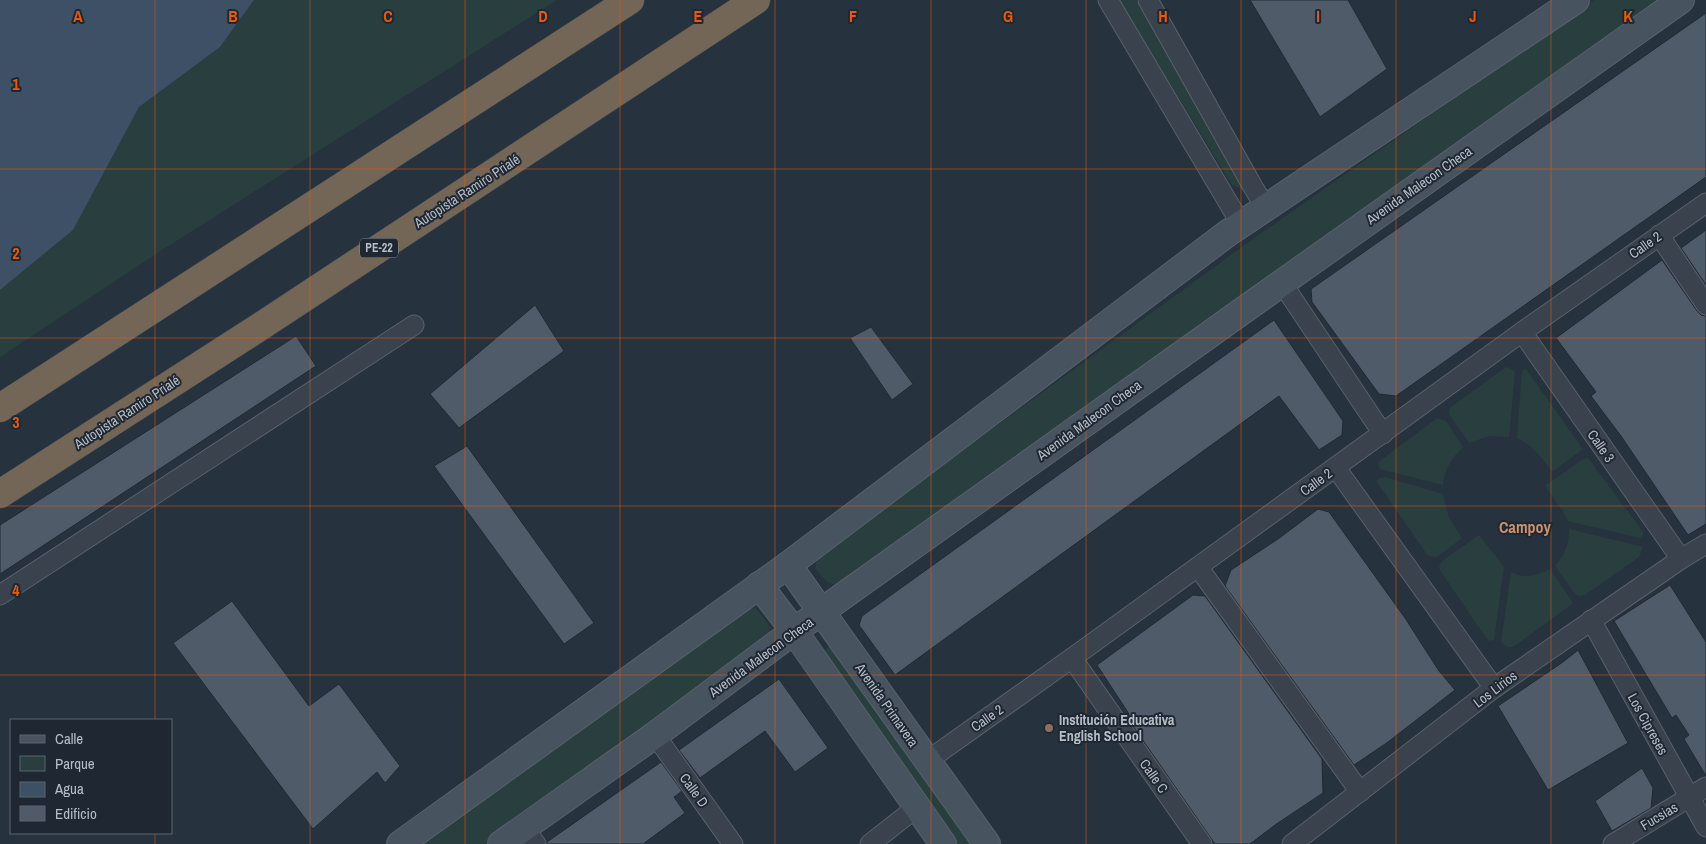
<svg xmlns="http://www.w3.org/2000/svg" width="1706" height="844" viewBox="0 0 1706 844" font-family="'Archivo Narrow',sans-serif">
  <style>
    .green { fill: #293f3f }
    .water { fill: #3d5065 }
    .building { fill: #4f5b68; stroke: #212a34 }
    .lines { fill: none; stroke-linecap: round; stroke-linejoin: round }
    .street-casing { stroke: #58616b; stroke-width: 21 }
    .secondary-casing { stroke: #58616b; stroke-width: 28 }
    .highway-casing { stroke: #454e58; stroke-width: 29 }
    .street { stroke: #3a434d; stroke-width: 19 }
    .secondary { stroke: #485360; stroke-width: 26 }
    .highway { stroke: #736657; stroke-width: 28 }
    .grid { fill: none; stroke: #e8590c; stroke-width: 1; stroke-opacity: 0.55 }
    .education-dot { fill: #8d6e63; stroke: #1f2832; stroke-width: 2 }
    .labels { text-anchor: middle; stroke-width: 4; stroke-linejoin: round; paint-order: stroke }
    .shield { fill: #1f2832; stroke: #89919b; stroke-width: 1 }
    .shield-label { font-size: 12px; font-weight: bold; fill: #b6bec8 }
    .street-label { font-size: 14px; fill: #b6bec8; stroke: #1f2832 }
    .poi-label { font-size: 14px; font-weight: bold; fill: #b6bec8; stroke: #1f2832; text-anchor: start }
    .quarter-label { font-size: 16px; font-weight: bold; fill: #ce8f6b; stroke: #1f2832 }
    .grid-label { font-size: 16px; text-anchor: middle; font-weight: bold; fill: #e8590c; stroke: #1f2832; stroke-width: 4; stroke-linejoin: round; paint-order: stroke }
  </style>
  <rect width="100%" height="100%" fill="#26323d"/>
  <g class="green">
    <path d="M 254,0 L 557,0 L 159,252 L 0,357 L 0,290 L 73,230 L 139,107 L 220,47 Z"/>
    <path d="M 1119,0 L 1136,0 L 1243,180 L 1242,189 L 1232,185 Z"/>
    <path d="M 1594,0 L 1665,0 L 839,586 L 827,582 L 815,569 L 818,553 L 969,446 L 1250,241 Z"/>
    <path d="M 1506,367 L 1514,370 L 1515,373 L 1509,437 L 1489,436 L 1469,443 L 1450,416 L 1449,410 L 1451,407 Z"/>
    <path d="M 1526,369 L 1583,449 L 1552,472 C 1542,458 1533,446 1517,438 L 1522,371 Z"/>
    <path d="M 1437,418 L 1446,421 L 1463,447 C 1451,458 1445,469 1443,485 L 1380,469 L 1378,464 L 1380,461 Z"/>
    <path d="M 1588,458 L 1643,532 L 1643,535 L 1640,538 L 1568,521 L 1563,511 L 1545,486 L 1583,459 Z"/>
    <path d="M 1385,477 L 1443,494 L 1449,518 L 1462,538 L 1437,557 L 1428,556 L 1377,482 L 1377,479 Z"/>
    <path d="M 1569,529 L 1643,547 L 1639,557 L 1585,595 L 1580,596 L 1575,594 L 1555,566 C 1565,554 1569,545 1569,529 Z"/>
    <path d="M 1479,535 L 1504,567 L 1494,640 L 1490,641 L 1486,638 L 1440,570 L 1439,566 L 1442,561 Z"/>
    <path d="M 1550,569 L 1572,601 L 1572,604 L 1513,647 C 1508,648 1505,646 1501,642 L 1511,572 C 1524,579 1537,576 1550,569 Z"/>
    <path d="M 756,608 L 771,628 L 769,640 L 487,844 L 414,844 L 739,610 Z"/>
    <path d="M 832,644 L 976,844 L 955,844 L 819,654 Z"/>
  </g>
  <path class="water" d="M 0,0 L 254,0 L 220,47 L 139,107 L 73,230 L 0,290 Z"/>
  <g class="building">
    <path d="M 1250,0 L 1348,0 L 1387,69 L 1320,117 Z"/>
    <path d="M 1706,13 L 1706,177 L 1396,396 L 1379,394 L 1312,302 L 1311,289 Z"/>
    <path d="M 1706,230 L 1706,285 L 1681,248 Z"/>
    <path d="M 1662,260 L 1697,311 L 1701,315 L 1706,316 L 1706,524 L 1688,535 L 1621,436 L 1591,396 L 1596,392 L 1556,338 Z"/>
    <path d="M 535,305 L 564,351 L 459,428 L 430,394 Z"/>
    <path d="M 1274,320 L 1343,421 L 1342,435 L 1319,450 L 1279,396 L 895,675 L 859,625 L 862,616 Z"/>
    <path d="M 871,327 L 913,384 L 892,400 L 850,338 Z"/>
    <path d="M 296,336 L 316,366 L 0,574 L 0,525 Z"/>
    <path d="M 467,446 L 594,623 L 564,644 L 434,466 Z"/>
    <path d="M 1318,509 L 1329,512 L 1405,618 L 1439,671 L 1455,690 L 1388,742 L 1354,765 L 1225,586 L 1231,570 L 1278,539 Z"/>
    <path d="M 1670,585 L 1706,642 L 1706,776 L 1684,739 L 1689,735 L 1676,715 L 1672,718 L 1614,621 Z"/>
    <path d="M 1193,595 L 1205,596 L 1322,759 L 1323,793 L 1275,825 L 1250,844 L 1215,844 L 1126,716 L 1129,714 L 1097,665 Z"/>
    <path d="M 232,601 L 309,706 L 339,684 L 400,766 L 385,783 L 377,772 L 313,829 L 173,643 Z"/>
    <path d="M 1578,650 L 1628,743 L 1548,790 L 1498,706 L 1563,662 Z"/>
    <path d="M 779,679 L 828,748 L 795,772 L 765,731 L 700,778 L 679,750 Z"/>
    <path d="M 661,762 L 682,791 L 674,797 L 685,813 L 643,844 L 547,844 L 547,842 Z"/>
    <path d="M 1642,768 L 1653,788 L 1651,808 L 1612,831 L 1595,801 Z"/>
  </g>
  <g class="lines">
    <g class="street-casing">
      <g id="street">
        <path d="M 1108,0 L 1241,224"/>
        <path d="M 1148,0 L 1253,187 L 1266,208"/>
        <path d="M 1659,235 L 1706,305"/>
        <path d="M 1282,283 L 1383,434"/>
        <path d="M 1522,332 L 1681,559"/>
        <path d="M 1336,468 L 1494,688"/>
        <path d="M 1198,567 L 1360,792"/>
        <path d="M 0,595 L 414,325"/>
        <path d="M 1591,620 L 1706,827"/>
        <path d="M 1072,658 L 1202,844"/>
        <path d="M 655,735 L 733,844"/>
        <path d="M 927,761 L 1072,658 L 1522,332 L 1706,203"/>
        <path d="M 524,828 L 536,844"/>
        <path d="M 870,844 L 917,807"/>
        <path d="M 1292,844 L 1494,688 L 1681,559 L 1706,544"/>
        <path d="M 1613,844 L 1706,787"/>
      </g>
    </g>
    <g class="secondary-casing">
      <g id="secondary">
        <path d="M 788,565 L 987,844"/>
        <path d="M 759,585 L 794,631 L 943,844"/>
        <path d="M 400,844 L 788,565 L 1228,233 L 1576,0"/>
        <path d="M 501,844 L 655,735 L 794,631 L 1262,297 L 1681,0"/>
      </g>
    </g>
    <g class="highway-casing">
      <g id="highway">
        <path d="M 0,408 L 630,0"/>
        <path d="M 0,494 L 255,330 L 756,0"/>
      </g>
    </g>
    <use href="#street" class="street"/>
    <use href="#secondary" class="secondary"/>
    <use href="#highway" class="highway"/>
  </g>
  <path class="grid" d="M 155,0 L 155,720M 310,0 L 310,844M 465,0 L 465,844M 620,0 L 620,844M 775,0 L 775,844M 931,0 L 931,844M 1086,0 L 1086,844M 1241,0 L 1241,844M 1396,0 L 1396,844M 1551,0 L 1551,844M 0,169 L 1706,169M 0,338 L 1706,338M 0,506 L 1706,506M 0,675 L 1706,675M 155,833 L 155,844"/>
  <circle class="education-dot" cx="1049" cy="728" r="5"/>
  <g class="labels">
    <rect class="shield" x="360" y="238.5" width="38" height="19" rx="4"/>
    <g class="shield-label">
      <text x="379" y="252">PE-22</text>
    </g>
    <g class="street-label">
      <text transform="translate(1419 185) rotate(-35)" y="5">Avenida Malecon Checa</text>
      <text transform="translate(467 191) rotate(-33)" y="5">Autopista Ramiro Prialé</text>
      <text transform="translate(1645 245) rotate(-35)" y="5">Calle 2</text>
      <text transform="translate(127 412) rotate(-33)" y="5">Autopista Ramiro Prialé</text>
      <text transform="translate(1089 420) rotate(-36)" y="5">Avenida Malecon Checa</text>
      <text transform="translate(1601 446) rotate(55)" y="5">Calle 3</text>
      <text transform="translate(1316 482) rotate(-36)" y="5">Calle 2</text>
      <text transform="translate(761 657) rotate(-36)" y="5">Avenida Malecon Checa</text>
      <text transform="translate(1495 689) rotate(-37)" y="5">Los Lirios</text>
      <text transform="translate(887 705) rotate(55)" y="5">Avenida Primavera</text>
      <text transform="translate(987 718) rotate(-35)" y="5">Calle 2</text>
      <text transform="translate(1648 724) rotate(61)" y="5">Los Cipreses</text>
      <text transform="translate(1154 776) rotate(55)" y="5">Calle C</text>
      <text transform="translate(694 790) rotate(54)" y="5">Calle D</text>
      <text transform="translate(1659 816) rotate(-31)" y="5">Fucsias</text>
    </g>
    <g class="poi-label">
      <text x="1059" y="725">Institución Educativa<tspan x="1059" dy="16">English School</tspan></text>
    </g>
    <g class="quarter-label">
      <text x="1525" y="533">Campoy</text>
    </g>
  </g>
  <g class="grid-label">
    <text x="78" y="22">A</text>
    <text x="233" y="22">B</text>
    <text x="388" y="22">C</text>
    <text x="543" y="22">D</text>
    <text x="698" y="22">E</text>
    <text x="853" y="22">F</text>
    <text x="1008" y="22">G</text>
    <text x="1163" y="22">H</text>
    <text x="1318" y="22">I</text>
    <text x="1473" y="22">J</text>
    <text x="1628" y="22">K</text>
    <text x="16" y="90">1</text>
    <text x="16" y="259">2</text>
    <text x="16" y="428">3</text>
    <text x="16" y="596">4</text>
  </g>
  <rect x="10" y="719" width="162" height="115" fill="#1f2832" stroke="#5b646e"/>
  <rect x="20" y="735" width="25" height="8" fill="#485360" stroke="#5b646e"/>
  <text x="55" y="744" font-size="15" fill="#b6bec8">Calle</text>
  <rect x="20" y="756" width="25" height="15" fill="#293f3f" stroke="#5b646e"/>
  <text x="55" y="769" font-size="15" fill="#b6bec8">Parque</text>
  <rect x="20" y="782" width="25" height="15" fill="#3d5065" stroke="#5b646e"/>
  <text x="55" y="794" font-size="15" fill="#b6bec8">Agua</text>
  <rect x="20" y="806" width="25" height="15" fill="#4f5b68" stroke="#5b646e"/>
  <text x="55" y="819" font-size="15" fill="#b6bec8">Edificio</text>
</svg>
